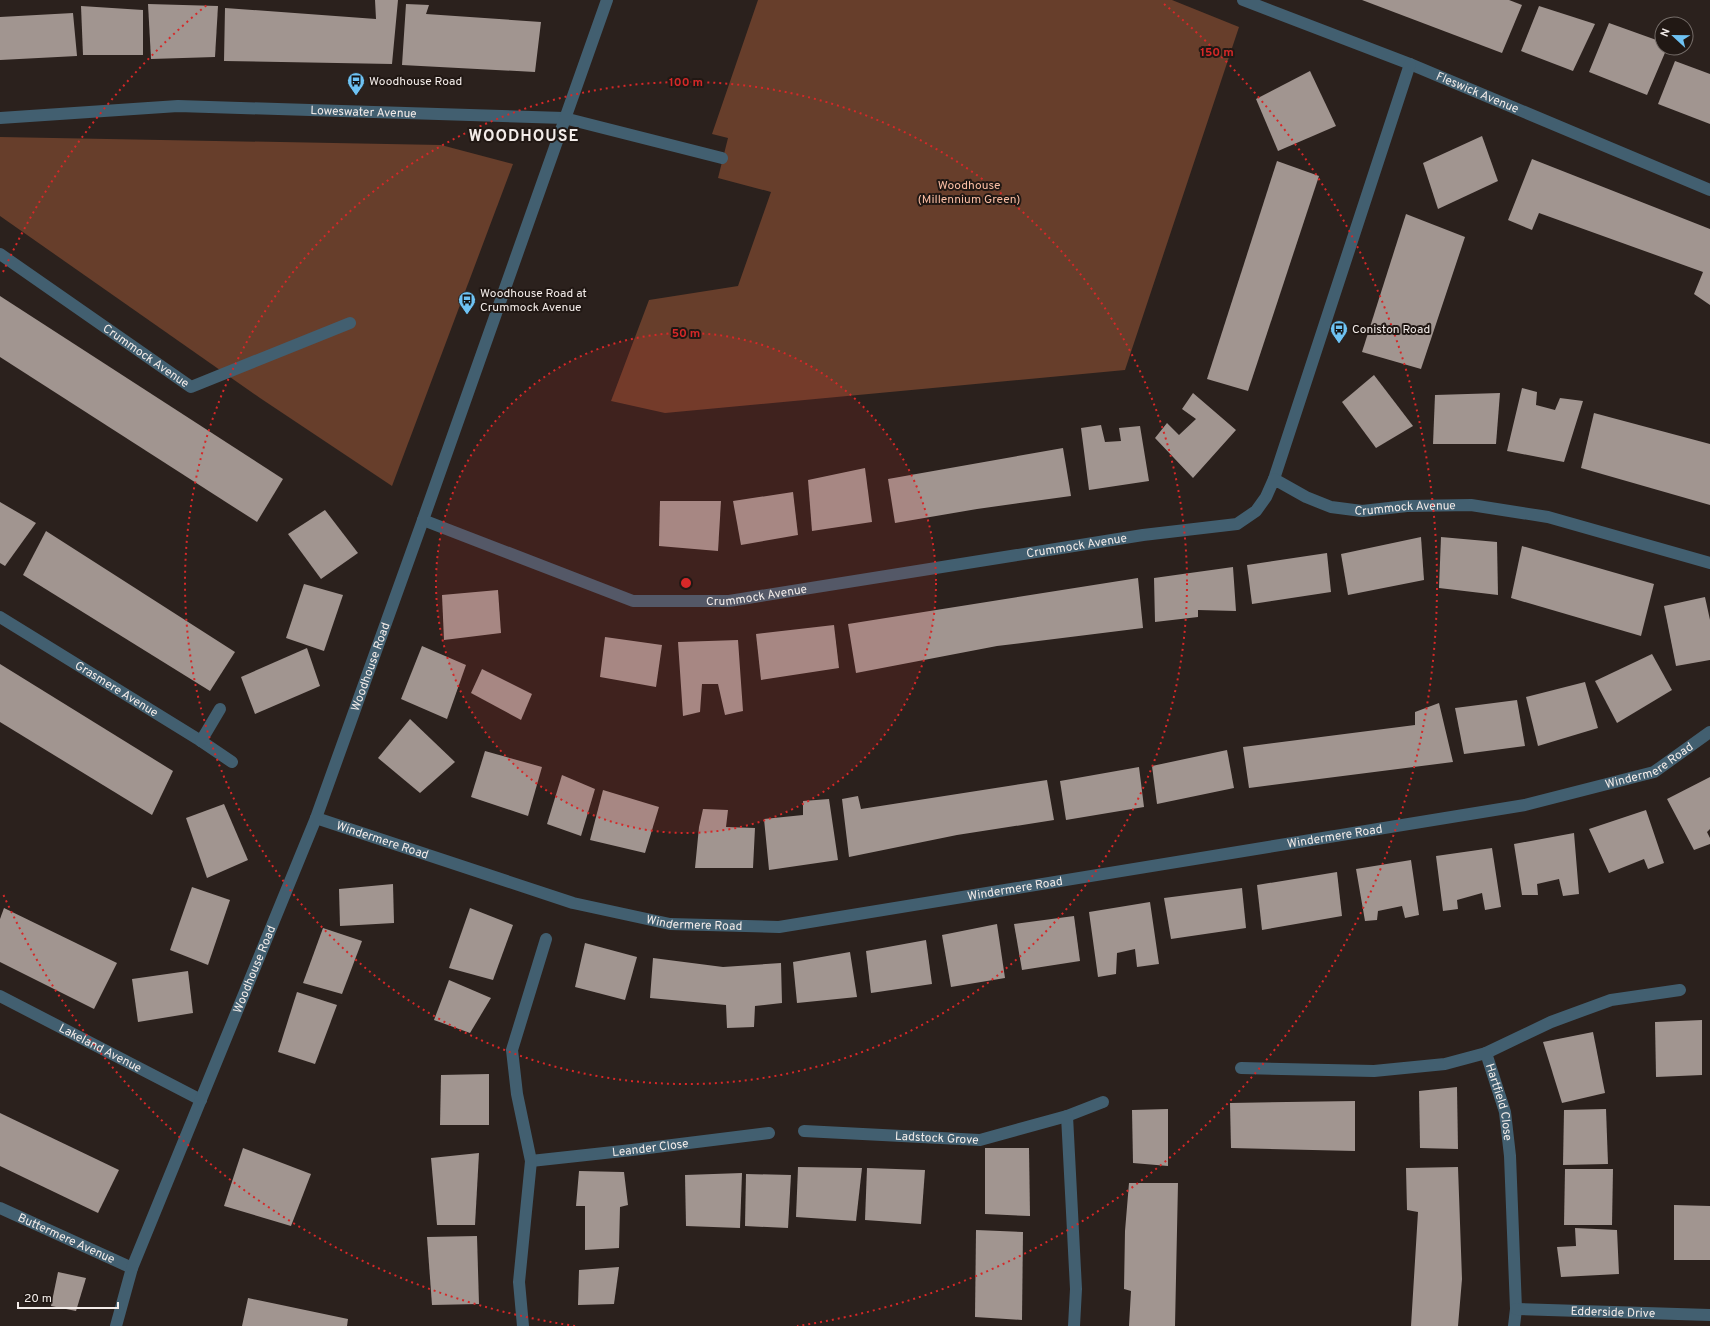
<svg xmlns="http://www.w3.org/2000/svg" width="1710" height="1326" viewBox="0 0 1710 1326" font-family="Overpass,sans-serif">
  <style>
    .green { fill: #673e2b }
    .building { fill: #a19590 }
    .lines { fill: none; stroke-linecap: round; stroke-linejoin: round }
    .minor { stroke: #425f70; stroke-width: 12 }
    .ring { fill: none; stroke: #d62828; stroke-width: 2; stroke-dasharray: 2 4 }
    .labels { text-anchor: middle; stroke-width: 4; stroke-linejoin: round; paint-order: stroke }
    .poi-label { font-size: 12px; fill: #f3ece9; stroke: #211814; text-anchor: start }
    .street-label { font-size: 12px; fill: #f3ece9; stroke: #211814 }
    .park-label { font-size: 12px; fill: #f9bda3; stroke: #211814 }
    .district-label { font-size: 16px; font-weight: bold; letter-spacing: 1px; fill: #f3ece9; stroke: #211814 }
    .centre { fill: #d62828; stroke: #211814; stroke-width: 2 }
    .ring-label { font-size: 12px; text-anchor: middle; font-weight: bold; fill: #d62828; stroke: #211814; stroke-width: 4; stroke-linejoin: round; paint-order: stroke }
  </style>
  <rect width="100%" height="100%" fill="#2b211d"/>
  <g class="green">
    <path d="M 758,0 L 1172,0 L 1239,27 L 1125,370 L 665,413 L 611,401 L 649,300 L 738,286 L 771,192 L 718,178 L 728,138 L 712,134 Z"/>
    <path d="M 0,137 L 441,145 L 513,164 L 392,486 L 260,398 L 0,216 Z"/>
  </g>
  <g class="building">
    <path d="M 375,0 L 398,0 L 392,64 L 224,61 L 225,8 L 376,19 Z"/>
    <path d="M 1362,0 L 1509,0 L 1522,5 L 1502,53 Z"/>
    <path d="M 148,4 L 218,6 L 215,57 L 151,59 Z"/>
    <path d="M 406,4 L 429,5 L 426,14 L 541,22 L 535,72 L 402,65 Z"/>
    <path d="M 81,6 L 143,10 L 143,55 L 83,55 Z"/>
    <path d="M 1539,6 L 1595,24 L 1573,71 L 1521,51 Z"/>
    <path d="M 73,13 L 77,56 L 0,60 L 0,17 Z"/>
    <path d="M 1609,23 L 1662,42 L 1662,48 L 1667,48 L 1647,95 L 1589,72 Z"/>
    <path d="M 1675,61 L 1710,74 L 1710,124 L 1658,104 Z"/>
    <path d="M 1310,71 L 1336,126 L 1278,151 L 1256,99 Z"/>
    <path d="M 1482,136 L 1498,181 L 1438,209 L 1423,163 Z"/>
    <path d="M 1532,159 L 1710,229 L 1710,305 L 1694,294 L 1703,272 L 1539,213 L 1532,230 L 1508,220 Z"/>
    <path d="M 1277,161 L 1319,176 L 1248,391 L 1207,379 Z"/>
    <path d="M 1406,214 L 1465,237 L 1421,369 L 1362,352 Z"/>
    <path d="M 0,296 L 283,479 L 257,522 L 0,357 Z"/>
    <path d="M 1374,375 L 1413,426 L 1376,448 L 1342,402 Z"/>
    <path d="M 1522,388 L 1537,392 L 1536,405 L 1555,410 L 1560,398 L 1583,401 L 1564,462 L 1507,451 Z"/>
    <path d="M 1193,393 L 1236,430 L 1193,478 L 1155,438 L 1167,423 L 1179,435 L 1196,419 L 1182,409 Z"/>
    <path d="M 1500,393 L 1496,444 L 1433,444 L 1435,395 Z"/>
    <path d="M 1594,413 L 1710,444 L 1710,505 L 1581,468 Z"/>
    <path d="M 1101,425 L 1105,442 L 1121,441 L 1119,428 L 1140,426 L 1149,481 L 1089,490 L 1081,428 Z"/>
    <path d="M 1063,448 L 1071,496 L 977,509 L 895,523 L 888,479 Z"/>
    <path d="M 865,468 L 872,522 L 812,531 L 808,480 Z"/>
    <path d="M 793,492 L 798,535 L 741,545 L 733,501 Z"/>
    <path d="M 660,501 L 721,501 L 718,551 L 659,546 Z"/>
    <path d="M 0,502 L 36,523 L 5,566 L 0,563 Z"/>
    <path d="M 325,510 L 358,553 L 321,579 L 288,534 Z"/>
    <path d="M 46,531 L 235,652 L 210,691 L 23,575 Z"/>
    <path d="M 1421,537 L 1424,580 L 1348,595 L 1341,554 Z"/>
    <path d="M 1441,537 L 1497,542 L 1498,595 L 1439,588 Z"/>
    <path d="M 1522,546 L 1654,584 L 1641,636 L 1511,598 Z"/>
    <path d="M 1327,553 L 1331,592 L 1252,604 L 1247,565 Z"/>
    <path d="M 1233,567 L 1236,611 L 1198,610 L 1198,617 L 1155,622 L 1154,578 Z"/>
    <path d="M 1138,578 L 1143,628 L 997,646 L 856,673 L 848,624 Z"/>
    <path d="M 304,584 L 343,595 L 324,651 L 286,638 Z"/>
    <path d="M 498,590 L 501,633 L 444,640 L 442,595 Z"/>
    <path d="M 1705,597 L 1710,620 L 1710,660 L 1676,666 L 1664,606 Z"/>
    <path d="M 834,625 L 839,668 L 761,680 L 756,634 Z"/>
    <path d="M 605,637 L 662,645 L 656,687 L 600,677 Z"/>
    <path d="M 738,640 L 743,711 L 725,715 L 718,684 L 702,684 L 700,712 L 683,716 L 678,642 Z"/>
    <path d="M 422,646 L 466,665 L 447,719 L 401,699 Z"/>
    <path d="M 307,648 L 320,686 L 255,714 L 241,677 Z"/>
    <path d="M 1652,654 L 1672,690 L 1617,723 L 1595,681 Z"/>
    <path d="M 0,664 L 173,771 L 152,815 L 0,722 Z"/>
    <path d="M 482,669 L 532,694 L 521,720 L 471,693 Z"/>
    <path d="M 1585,682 L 1598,728 L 1538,746 L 1526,697 Z"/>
    <path d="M 1517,700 L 1525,746 L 1464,754 L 1455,708 Z"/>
    <path d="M 1439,703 L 1453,762 L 1249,788 L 1243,747 L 1415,725 L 1415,712 Z"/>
    <path d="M 410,719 L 455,762 L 420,793 L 378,758 Z"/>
    <path d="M 1227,750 L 1234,788 L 1157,804 L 1152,766 Z"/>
    <path d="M 485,751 L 542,767 L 528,816 L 471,797 Z"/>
    <path d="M 1139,767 L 1144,807 L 1066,820 L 1060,781 Z"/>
    <path d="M 562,775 L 595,789 L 581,836 L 547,824 Z"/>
    <path d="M 1710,777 L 1710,829 L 1707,832 L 1710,838 L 1710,844 L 1694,850 L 1667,799 Z"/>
    <path d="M 1047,780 L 1054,820 L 957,835 L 849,857 L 842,799 L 858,796 L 861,809 Z"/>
    <path d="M 603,790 L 659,807 L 645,853 L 590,840 Z"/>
    <path d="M 829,799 L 838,860 L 769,870 L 764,819 L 803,815 L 803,801 Z"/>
    <path d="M 224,804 L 248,860 L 207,878 L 186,818 Z"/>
    <path d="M 703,809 L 728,810 L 726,827 L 755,828 L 753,868 L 695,868 L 699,827 Z"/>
    <path d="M 1646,810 L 1664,863 L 1648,869 L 1644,859 L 1609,873 L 1589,829 Z"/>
    <path d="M 1574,833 L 1579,894 L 1563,896 L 1559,879 L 1537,884 L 1538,895 L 1522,895 L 1514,844 Z"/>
    <path d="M 1492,848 L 1501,907 L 1485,910 L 1482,893 L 1457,900 L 1458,909 L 1443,911 L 1436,856 Z"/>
    <path d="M 1411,860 L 1419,915 L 1405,918 L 1402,906 L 1378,911 L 1377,920 L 1365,921 L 1356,869 Z"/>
    <path d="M 1337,872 L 1342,916 L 1262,930 L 1257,885 Z"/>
    <path d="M 393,884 L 394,923 L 340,926 L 339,889 Z"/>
    <path d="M 192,887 L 230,900 L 208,965 L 170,950 Z"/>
    <path d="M 1242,888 L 1246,928 L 1171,939 L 1164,898 Z"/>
    <path d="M 1150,902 L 1159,964 L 1137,967 L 1135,949 L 1117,953 L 1116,974 L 1098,977 L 1089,912 Z"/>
    <path d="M 4,908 L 117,963 L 94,1009 L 0,962 L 0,919 Z"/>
    <path d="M 470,908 L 513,925 L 493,980 L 449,968 Z"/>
    <path d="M 1074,916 L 1080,961 L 1022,970 L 1014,924 Z"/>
    <path d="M 997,924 L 1005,978 L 951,987 L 942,935 Z"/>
    <path d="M 323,928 L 362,941 L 342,994 L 303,983 Z"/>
    <path d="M 926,940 L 932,984 L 871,993 L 866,951 Z"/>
    <path d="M 585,943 L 637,957 L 625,1000 L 575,987 Z"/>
    <path d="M 850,952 L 857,997 L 797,1003 L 793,962 Z"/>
    <path d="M 653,958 L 723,967 L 781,963 L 782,1003 L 755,1006 L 754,1027 L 727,1028 L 726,1005 L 650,998 Z"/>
    <path d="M 188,971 L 193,1013 L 138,1022 L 132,979 Z"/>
    <path d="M 449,980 L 491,998 L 470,1033 L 434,1020 Z"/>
    <path d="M 297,992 L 337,1005 L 315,1064 L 278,1052 Z"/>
    <path d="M 1702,1020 L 1702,1075 L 1656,1077 L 1655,1022 Z"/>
    <path d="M 1593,1032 L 1605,1093 L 1562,1103 L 1543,1042 Z"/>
    <path d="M 489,1074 L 489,1125 L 440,1125 L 441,1075 Z"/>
    <path d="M 1457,1087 L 1458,1149 L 1420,1148 L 1419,1091 Z"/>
    <path d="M 1355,1101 L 1355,1151 L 1231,1148 L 1230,1103 Z"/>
    <path d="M 1168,1109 L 1168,1166 L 1133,1163 L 1132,1110 Z"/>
    <path d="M 1606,1109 L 1608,1164 L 1563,1165 L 1564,1110 Z"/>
    <path d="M 0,1113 L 119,1170 L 98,1213 L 0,1166 Z"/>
    <path d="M 243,1148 L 311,1174 L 291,1226 L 224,1206 Z"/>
    <path d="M 985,1148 L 1029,1148 L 1030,1216 L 985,1214 Z"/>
    <path d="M 479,1153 L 475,1225 L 437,1225 L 431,1158 Z"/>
    <path d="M 798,1167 L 862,1168 L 856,1221 L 796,1217 Z"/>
    <path d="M 1458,1167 L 1462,1279 L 1458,1326 L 1411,1326 L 1418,1212 L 1407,1210 L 1406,1168 Z"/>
    <path d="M 867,1168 L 925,1170 L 921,1224 L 865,1220 Z"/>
    <path d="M 1565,1169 L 1613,1169 L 1612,1225 L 1564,1225 Z"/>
    <path d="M 579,1171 L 624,1172 L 628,1205 L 620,1207 L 619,1248 L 585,1250 L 585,1206 L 576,1206 Z"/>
    <path d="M 742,1173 L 740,1228 L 686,1226 L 685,1175 Z"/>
    <path d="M 746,1174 L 791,1175 L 788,1228 L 745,1226 Z"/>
    <path d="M 1129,1183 L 1178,1183 L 1175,1326 L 1129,1326 L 1131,1291 L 1124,1289 L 1125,1231 Z"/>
    <path d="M 1674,1205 L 1710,1206 L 1710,1260 L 1674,1260 Z"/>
    <path d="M 1575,1228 L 1617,1230 L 1619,1274 L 1561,1277 L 1557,1247 L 1576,1246 Z"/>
    <path d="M 976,1230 L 1023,1232 L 1022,1320 L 975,1317 Z"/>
    <path d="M 477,1236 L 479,1304 L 432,1305 L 427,1237 Z"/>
    <path d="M 619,1267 L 614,1304 L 578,1305 L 579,1270 Z"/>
    <path d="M 58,1272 L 86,1278 L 76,1311 L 51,1306 Z"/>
    <path d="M 248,1298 L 348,1319 L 347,1326 L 242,1326 Z"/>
  </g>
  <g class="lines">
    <g class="minor">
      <path id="s1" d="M 1243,0 L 1410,64 L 1710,190"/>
      <path id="s2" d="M 0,118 L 178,106 L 564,118 L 722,158"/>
      <path id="s3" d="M 0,254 L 191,387 L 350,323"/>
      <path d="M 1274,479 L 1410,64"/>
      <path id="s4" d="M 423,520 L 633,601 L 729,601 L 1143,535 L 1237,524 L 1256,511 L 1266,497 L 1274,479 L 1306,497 L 1331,507 L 1362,511 L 1407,506 L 1471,505 L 1548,517 L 1710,563"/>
      <path id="s5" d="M 0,617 L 201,741 L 232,762"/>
      <path d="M 201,741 L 220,709"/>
      <path id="s6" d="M 316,818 L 573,903 L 670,924 L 779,927 L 1525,805 L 1654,772 L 1710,732"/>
      <path id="s7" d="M 0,996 L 201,1100"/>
      <path d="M 1486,1053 L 1551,1022 L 1611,1000 L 1680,990"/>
      <path id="s8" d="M 1241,1068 L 1374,1071 L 1445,1064 L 1486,1053 L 1505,1112 L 1510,1156 L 1516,1309 L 1514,1326"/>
      <path d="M 1067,1116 L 1103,1102"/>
      <path id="s9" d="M 804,1131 L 980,1140 L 1067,1116 L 1076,1289 L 1074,1326"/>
      <path id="s10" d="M 531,1161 L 632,1150 L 769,1133"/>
      <path id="s11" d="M 0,1208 L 132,1268"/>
      <path id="s12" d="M 1516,1309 L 1710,1315"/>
      <path id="s13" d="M 116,1326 L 132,1268 L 316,818 L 423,520 L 607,0"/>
      <path d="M 523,1326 L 519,1282 L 531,1161 L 517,1094 L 512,1050 L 546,939"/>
    </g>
  </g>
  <circle cx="686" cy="583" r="250" fill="#d62828" fill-opacity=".12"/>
  <g class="ring">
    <circle cx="686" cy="583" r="250"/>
    <circle cx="686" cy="583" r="501"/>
    <path d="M575 1326A751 751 0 0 1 3 894M3 272A751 751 0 0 1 208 4M1164 4A751 751 0 0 1 797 1326"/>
  </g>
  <defs>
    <g id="bus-pin" transform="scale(0.9)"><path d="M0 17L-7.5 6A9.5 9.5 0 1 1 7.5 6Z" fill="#6ec2f3" stroke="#211814"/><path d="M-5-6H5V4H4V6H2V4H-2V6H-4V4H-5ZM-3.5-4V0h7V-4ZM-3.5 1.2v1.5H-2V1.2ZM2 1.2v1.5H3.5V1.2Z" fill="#111"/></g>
  </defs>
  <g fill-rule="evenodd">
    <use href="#bus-pin" x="356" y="81"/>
    <use href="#bus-pin" x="467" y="300"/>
    <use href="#bus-pin" x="1339" y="329"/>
  </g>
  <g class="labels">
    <g class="poi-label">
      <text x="369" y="85">Woodhouse Road</text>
      <text x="480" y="297">Woodhouse Road at<tspan x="480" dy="14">Crummock Avenue</tspan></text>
      <text x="1352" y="333">Coniston Road</text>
    </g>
    <g class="street-label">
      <text dy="4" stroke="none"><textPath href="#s1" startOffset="252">Fleswick Avenue</textPath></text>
      <text dy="4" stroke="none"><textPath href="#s2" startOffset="364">Loweswater Avenue</textPath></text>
      <text dy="4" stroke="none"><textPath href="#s3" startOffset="178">Crummock Avenue</textPath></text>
      <text dy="4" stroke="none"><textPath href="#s4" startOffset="1033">Crummock Avenue</textPath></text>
      <text dy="4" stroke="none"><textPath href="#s4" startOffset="673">Crummock Avenue</textPath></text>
      <text dy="4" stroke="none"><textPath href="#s4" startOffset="349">Crummock Avenue</textPath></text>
      <text dy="4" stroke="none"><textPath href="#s13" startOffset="707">Woodhouse Road</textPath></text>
      <text dy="4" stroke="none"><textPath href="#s5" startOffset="137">Grasmere Avenue</textPath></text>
      <text dy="4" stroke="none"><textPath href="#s6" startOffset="1366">Windermere Road</textPath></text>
      <text dy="4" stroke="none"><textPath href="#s6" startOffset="1042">Windermere Road</textPath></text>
      <text dy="4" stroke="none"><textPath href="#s6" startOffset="70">Windermere Road</textPath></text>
      <text dy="4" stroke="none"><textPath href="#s6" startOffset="718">Windermere Road</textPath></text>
      <text dy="4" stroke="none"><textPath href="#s6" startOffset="394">Windermere Road</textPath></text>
      <text dy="4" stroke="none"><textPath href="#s13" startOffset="383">Woodhouse Road</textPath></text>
      <text dy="4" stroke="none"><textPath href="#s7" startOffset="113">Lakeland Avenue</textPath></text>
      <text dy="4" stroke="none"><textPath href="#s8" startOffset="298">Hartfield Close</textPath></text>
      <text dy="4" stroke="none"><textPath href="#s9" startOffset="133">Ladstock Grove</textPath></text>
      <text dy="4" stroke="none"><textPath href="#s10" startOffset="120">Leander Close</textPath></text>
      <text dy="4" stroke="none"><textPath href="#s11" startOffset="73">Buttermere Avenue</textPath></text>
      <text dy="4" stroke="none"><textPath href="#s12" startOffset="97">Edderside Drive</textPath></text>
    </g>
    <g class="park-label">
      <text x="969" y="189">Woodhouse<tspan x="969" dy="14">(Millennium Green)</tspan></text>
    </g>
    <g class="district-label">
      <text x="524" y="141">WOODHOUSE</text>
    </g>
  </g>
  <circle cx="686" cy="583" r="6" class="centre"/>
  <g class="ring-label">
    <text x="1217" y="56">150 m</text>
    <text x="686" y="86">100 m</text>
    <text x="686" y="337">50 m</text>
  </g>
  <g transform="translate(1674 36) rotate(292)"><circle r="19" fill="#211814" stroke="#756d69"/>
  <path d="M0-3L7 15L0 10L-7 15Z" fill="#6ec2f3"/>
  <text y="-6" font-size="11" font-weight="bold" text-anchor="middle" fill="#f3ece9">N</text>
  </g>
  <path d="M18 1302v6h100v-6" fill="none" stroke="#f3ece9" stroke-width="2"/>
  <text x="24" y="1302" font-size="12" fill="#f3ece9" stroke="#211814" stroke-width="3" paint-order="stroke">20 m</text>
</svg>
